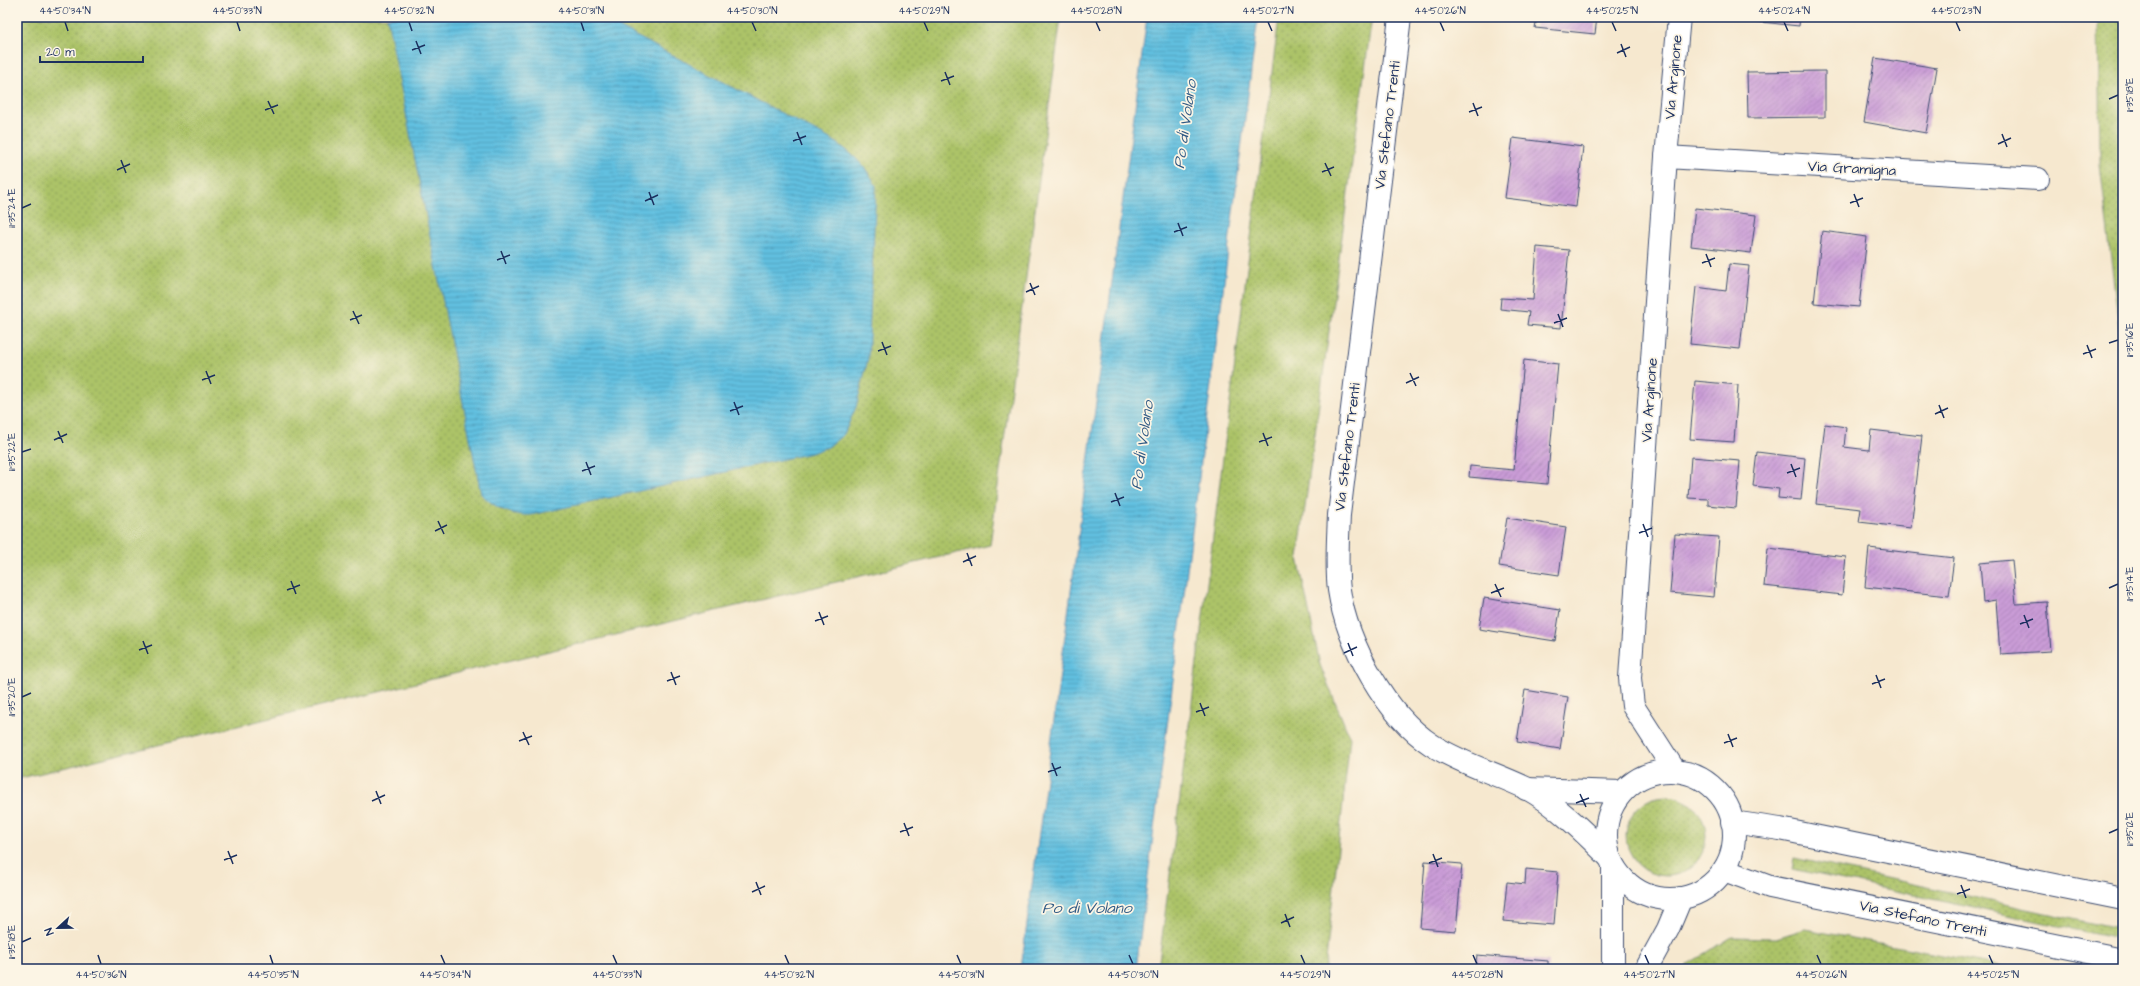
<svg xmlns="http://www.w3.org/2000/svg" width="2140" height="986" viewBox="0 0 2140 986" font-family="'Architects Daughter',sans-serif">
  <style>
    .grass { fill: url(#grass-dots); stroke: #647963 }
    .water { fill: url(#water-rules); stroke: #3e789f }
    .building { fill: url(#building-hatch) }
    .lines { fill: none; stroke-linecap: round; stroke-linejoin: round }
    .minor-casing { stroke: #3c4b6f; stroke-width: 24 }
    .secondary-casing { stroke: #3c4b6f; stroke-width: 24 }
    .minor { stroke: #fff; stroke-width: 22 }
    .secondary { stroke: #fff; stroke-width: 22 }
    .ticks { fill: none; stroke: #1b2f5e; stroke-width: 1.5 }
    .labels { text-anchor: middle; stroke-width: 3.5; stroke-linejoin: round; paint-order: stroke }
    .street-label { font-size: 15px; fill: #1b2f5e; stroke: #fcf5e5 }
    .water-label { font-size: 16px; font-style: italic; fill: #305a85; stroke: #fcf5e5 }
    .neatline { fill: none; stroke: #1b2f5e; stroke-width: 1.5 }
    .ticks-label { font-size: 10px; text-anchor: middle; fill: #1b2f5e }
  </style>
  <defs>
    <pattern id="grass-dots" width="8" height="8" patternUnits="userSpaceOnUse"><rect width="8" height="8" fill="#acc368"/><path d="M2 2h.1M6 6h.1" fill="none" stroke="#8b9f59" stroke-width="1.8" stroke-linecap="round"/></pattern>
    <pattern id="water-rules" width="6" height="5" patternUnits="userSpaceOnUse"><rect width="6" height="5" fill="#62c0e0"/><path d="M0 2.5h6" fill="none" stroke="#509cb9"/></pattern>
    <pattern id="building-hatch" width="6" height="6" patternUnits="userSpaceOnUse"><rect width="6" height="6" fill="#ca9cd7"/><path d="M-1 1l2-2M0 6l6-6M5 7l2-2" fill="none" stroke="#a380b2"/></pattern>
  </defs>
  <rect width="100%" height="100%" fill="#fcf5e5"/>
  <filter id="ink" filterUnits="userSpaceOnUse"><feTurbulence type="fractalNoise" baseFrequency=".025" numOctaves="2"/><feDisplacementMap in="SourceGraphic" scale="8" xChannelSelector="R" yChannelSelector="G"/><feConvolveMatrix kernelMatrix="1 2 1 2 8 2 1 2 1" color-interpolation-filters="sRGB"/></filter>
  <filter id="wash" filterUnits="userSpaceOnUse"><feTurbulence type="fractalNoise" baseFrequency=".012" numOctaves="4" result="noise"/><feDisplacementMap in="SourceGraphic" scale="16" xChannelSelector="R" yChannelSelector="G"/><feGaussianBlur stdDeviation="0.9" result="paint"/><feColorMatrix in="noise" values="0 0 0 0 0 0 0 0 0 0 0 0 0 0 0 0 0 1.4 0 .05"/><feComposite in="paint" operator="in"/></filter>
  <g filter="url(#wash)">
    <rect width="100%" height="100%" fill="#f6e8cf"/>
    <g class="grass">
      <path d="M 17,17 L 1061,17 L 990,545 L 17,779 Z"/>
      <path d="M 1279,17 L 1372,17 L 1298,558 L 1320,665 L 1350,738 L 1325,969 L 1158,969 Z"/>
      <path d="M 2098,17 L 2123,17 L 2123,363 L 2100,164 Z"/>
      <circle cx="1666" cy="836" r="40"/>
      <path d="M 1794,858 L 2123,930 L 2123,940 L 1792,869 Z"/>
      <path d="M 1805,929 L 2016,969 L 1685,969 L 1688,964 L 1732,937 L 1776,938 Z"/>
    </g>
    <g class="water">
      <path d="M 387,17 L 600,17 L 834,141 C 854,155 865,165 876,186 L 868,359 L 856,407 L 844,434 L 828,447 L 811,453 L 531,515 C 510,516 496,508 481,494 Z"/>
      <path d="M 1147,17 L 1258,17 L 1136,969 L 1021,969 Z"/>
    </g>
    <g id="blocks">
      <g class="building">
        <path d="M 1537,17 L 1597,17 L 1595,34 L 1535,28 Z"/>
        <path d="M 1751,17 L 1800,17 L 1799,26 L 1751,21 Z"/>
        <path d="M 1875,58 L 1937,68 L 1926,133 L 1864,122 Z"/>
        <path d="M 1825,71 L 1825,117 L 1748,118 L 1747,72 Z"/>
        <path d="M 1513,138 L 1583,147 L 1576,207 L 1505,198 Z"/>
        <path d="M 1695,208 L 1756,215 L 1751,253 L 1691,246 Z"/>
        <path d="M 1822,231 L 1867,237 L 1859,307 L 1814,303 Z"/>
        <path d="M 1537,247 L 1569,250 L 1561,328 L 1527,325 L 1529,312 L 1500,309 L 1501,298 L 1533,300 Z"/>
        <path d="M 1729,264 L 1749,266 L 1740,349 L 1690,344 L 1696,287 L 1726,291 Z"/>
        <path d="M 1524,360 L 1558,364 L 1547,484 L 1469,477 L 1470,466 L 1514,470 Z"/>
        <path d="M 1695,381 L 1738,385 L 1734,442 L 1690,439 Z"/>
        <path d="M 1825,424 L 1846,427 L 1844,447 L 1869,450 L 1871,430 L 1922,436 L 1911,528 L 1859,522 L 1861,509 L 1816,504 Z"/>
        <path d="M 1757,452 L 1805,458 L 1801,500 L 1778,498 L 1779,489 L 1753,486 Z"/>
        <path d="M 1691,457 L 1740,461 L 1736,508 L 1708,505 L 1708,499 L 1688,498 Z"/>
        <path d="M 1507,518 L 1566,527 L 1559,575 L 1499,566 Z"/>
        <path d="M 1675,534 L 1719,537 L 1714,597 L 1670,593 Z"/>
        <path d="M 1768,548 L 1846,557 L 1842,595 L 1764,586 Z"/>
        <path d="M 1869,548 L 1954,558 L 1949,596 L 1865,587 Z"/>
        <path d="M 2012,560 L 2016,604 L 2047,602 L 2051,651 L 2000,654 L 1996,600 L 1983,602 L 1980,563 Z"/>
        <path d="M 1484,598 L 1560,610 L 1555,641 L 1479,629 Z"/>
        <path d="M 1525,690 L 1568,697 L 1560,749 L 1517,742 Z"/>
        <path d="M 1425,861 L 1462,864 L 1456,931 L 1420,928 Z"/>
        <path d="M 1526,869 L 1558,872 L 1554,925 L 1503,921 L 1507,882 L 1525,884 Z"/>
        <path d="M 1477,955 L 1548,961 L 1548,969 L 1475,969 Z"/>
      </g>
    </g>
  </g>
  <g filter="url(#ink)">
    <use href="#blocks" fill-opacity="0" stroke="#3c4b6f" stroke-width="1"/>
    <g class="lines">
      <g class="minor-casing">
        <g id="minor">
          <path d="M 1666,157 L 2038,179"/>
          <path d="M 1675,771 L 1633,706 L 1630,678 L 1666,157 L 1679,17"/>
          <path d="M 1732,822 L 1780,829 L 2123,899"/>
          <path d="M 1724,870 L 1770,887 L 2123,959"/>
        </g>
      </g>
      <g class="secondary-casing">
        <g id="secondary">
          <path d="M 1400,17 L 1339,515 C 1338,540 1336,566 1339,590 C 1347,644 1386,715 1432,745 C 1462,764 1495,773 1526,788 C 1556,804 1586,834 1609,857"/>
          <circle cx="1670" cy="835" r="64"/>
          <path d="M 1526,789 L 1622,792"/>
          <path d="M 1613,866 L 1613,969"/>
          <path d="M 1646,969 L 1668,929 L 1681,898"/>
        </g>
      </g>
      <use href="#minor" class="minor"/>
      <use href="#secondary" class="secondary"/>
    </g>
  </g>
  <path class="ticks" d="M 65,22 L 68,31M 237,22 L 240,31M 409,22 L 412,31M 581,22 L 584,31M 752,22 L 756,31M 924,22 L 928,31M 1096,22 L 1100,31M 1268,22 L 1272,31M 1440,22 L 1444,31M 1612,22 L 1616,31M 1784,22 L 1788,31M 1956,22 L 1960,31M 416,41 L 421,54M 1621,44 L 1626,57M 412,50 L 425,45M 1617,53 L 1630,47M 945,72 L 950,85M 941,81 L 954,76M 2109,99 L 2118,95M 268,101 L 274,114M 1473,103 L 1478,116M 265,110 L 278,105M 1469,112 L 1482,107M 797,132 L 802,145M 2002,134 L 2007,147M 793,141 L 806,136M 1998,144 L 2011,138M 121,160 L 126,173M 1325,163 L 1331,176M 117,170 L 130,164M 1322,172 L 1334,167M 649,192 L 654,205M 1854,194 L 1859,207M 645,201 L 658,195M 1850,203 L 1863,198M 22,208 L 31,204M 1178,223 L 1183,236M 1174,232 L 1187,227M 501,251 L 506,264M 1706,254 L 1711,267M 497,260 L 510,255M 1702,263 L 1715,258M 1030,283 L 1035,295M 1026,292 L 1039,286M 353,311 L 359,324M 1558,314 L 1563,327M 350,320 L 362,315M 1554,323 L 1567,318M 882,342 L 887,355M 2109,343 L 2118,340M 2087,345 L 2092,358M 878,351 L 891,346M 2083,354 L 2096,349M 206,371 L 211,384M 1410,373 L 1416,386M 202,380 L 215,375M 1406,383 L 1419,377M 734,402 L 739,415M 1939,405 L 1944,418M 730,411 L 743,406M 1935,414 L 1948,408M 58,431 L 63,443M 1263,433 L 1268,446M 54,440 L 67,434M 1259,442 L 1272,437M 22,452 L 31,449M 586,462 L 591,475M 1791,464 L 1796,477M 582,471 L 595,466M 1787,473 L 1800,468M 1115,493 L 1120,506M 1111,502 L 1124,497M 438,521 L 444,534M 1643,524 L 1648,537M 435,531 L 447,525M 1639,533 L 1652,528M 967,553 L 972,566M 963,562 L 976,556M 291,581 L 296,594M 1495,584 L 1501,597M 2109,588 L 2118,584M 287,590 L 300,585M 1491,593 L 1504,588M 819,612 L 824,625M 2024,615 L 2029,628M 815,621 L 828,616M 2020,624 L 2033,619M 143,641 L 148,654M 1348,643 L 1353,656M 139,650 L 152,645M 1344,653 L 1357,647M 671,672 L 676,685M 1876,675 L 1881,688M 667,681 L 680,676M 1872,684 L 1885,679M 22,697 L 31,693M 1200,703 L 1205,716M 1196,712 L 1209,707M 523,732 L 529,745M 1728,734 L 1733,747M 519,741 L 532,736M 1724,743 L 1737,738M 1052,763 L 1057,776M 1048,772 L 1061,767M 376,791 L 381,804M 1580,794 L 1586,807M 372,801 L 385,795M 1576,803 L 1589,798M 904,823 L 909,836M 900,832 L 913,827M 2109,833 L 2118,829M 228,851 L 233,864M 1433,854 L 1438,867M 224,860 L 237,855M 1429,863 L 1442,858M 756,882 L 761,895M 1961,885 L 1966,898M 752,892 L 765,886M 1957,894 L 1970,889M 1285,914 L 1290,927M 1281,923 L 1294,917M 22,942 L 31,938M 98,955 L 101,964M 270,955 L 273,964M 441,955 L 445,964M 613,955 L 617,964M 785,955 L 789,964M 957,955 L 961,964M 1129,955 L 1133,964M 1301,955 L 1305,964M 1473,955 L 1477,964M 1645,955 L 1649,964M 1817,955 L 1821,964M 1989,955 L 1993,964"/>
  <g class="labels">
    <g class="street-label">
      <text transform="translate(1673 77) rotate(-85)" y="5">Via Arginone</text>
      <text transform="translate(1387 125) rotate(-83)" y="5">Via Stefano Trenti</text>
      <text transform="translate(1852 168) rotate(3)" y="5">Via Gramigna</text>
      <text transform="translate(1649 400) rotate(-86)" y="5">Via Arginone</text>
      <text transform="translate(1347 447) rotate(-83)" y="5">Via Stefano Trenti</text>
      <text transform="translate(1923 918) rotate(12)" y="5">Via Stefano Trenti</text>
    </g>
    <g class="water-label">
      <text transform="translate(1184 124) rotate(-82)" y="6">Po di Volano</text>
      <text transform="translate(1141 445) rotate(-82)" y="6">Po di Volano</text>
      <text x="1087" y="913">Po di Volano</text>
    </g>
  </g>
  <rect width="2140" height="986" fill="none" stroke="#fcf5e5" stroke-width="44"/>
  <g transform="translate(58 928) rotate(248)" stroke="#fcf5e5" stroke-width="3" paint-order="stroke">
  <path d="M0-3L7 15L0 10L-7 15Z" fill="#1b2f5e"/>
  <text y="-6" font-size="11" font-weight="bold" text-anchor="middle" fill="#1b2f5e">N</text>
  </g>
  <path d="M40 56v6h103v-6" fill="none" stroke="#1b2f5e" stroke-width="2"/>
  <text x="46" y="56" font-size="12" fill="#1b2f5e" stroke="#fcf5e5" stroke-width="3" paint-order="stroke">20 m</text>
  <rect x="22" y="22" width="2096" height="942" class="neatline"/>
  <g class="ticks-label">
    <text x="65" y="14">44°50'34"N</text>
    <text x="237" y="14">44°50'33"N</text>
    <text x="409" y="14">44°50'32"N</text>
    <text x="581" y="14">44°50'31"N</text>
    <text x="752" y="14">44°50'30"N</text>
    <text x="924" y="14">44°50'29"N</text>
    <text x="1096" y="14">44°50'28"N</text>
    <text x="1268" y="14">44°50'27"N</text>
    <text x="1440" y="14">44°50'26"N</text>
    <text x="1612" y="14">44°50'25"N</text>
    <text x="1784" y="14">44°50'24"N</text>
    <text x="1956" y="14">44°50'23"N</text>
    <text transform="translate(2129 95) rotate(-90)" y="4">11°35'18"E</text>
    <text transform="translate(11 208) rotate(-90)" y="4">11°35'24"E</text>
    <text transform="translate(2129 340) rotate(-90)" y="4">11°35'16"E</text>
    <text transform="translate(11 452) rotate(-90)" y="4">11°35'22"E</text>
    <text transform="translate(2129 584) rotate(-90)" y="4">11°35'14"E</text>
    <text transform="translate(11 697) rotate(-90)" y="4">11°35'20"E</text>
    <text transform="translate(2129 829) rotate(-90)" y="4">11°35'12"E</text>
    <text transform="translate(11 942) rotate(-90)" y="4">11°35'18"E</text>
    <text x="101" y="978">44°50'36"N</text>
    <text x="273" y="978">44°50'35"N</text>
    <text x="445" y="978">44°50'34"N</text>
    <text x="617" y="978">44°50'33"N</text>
    <text x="789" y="978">44°50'32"N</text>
    <text x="961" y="978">44°50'31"N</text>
    <text x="1133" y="978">44°50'30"N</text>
    <text x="1305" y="978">44°50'29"N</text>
    <text x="1477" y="978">44°50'28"N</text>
    <text x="1649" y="978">44°50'27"N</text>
    <text x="1821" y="978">44°50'26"N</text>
    <text x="1993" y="978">44°50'25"N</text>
  </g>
</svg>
